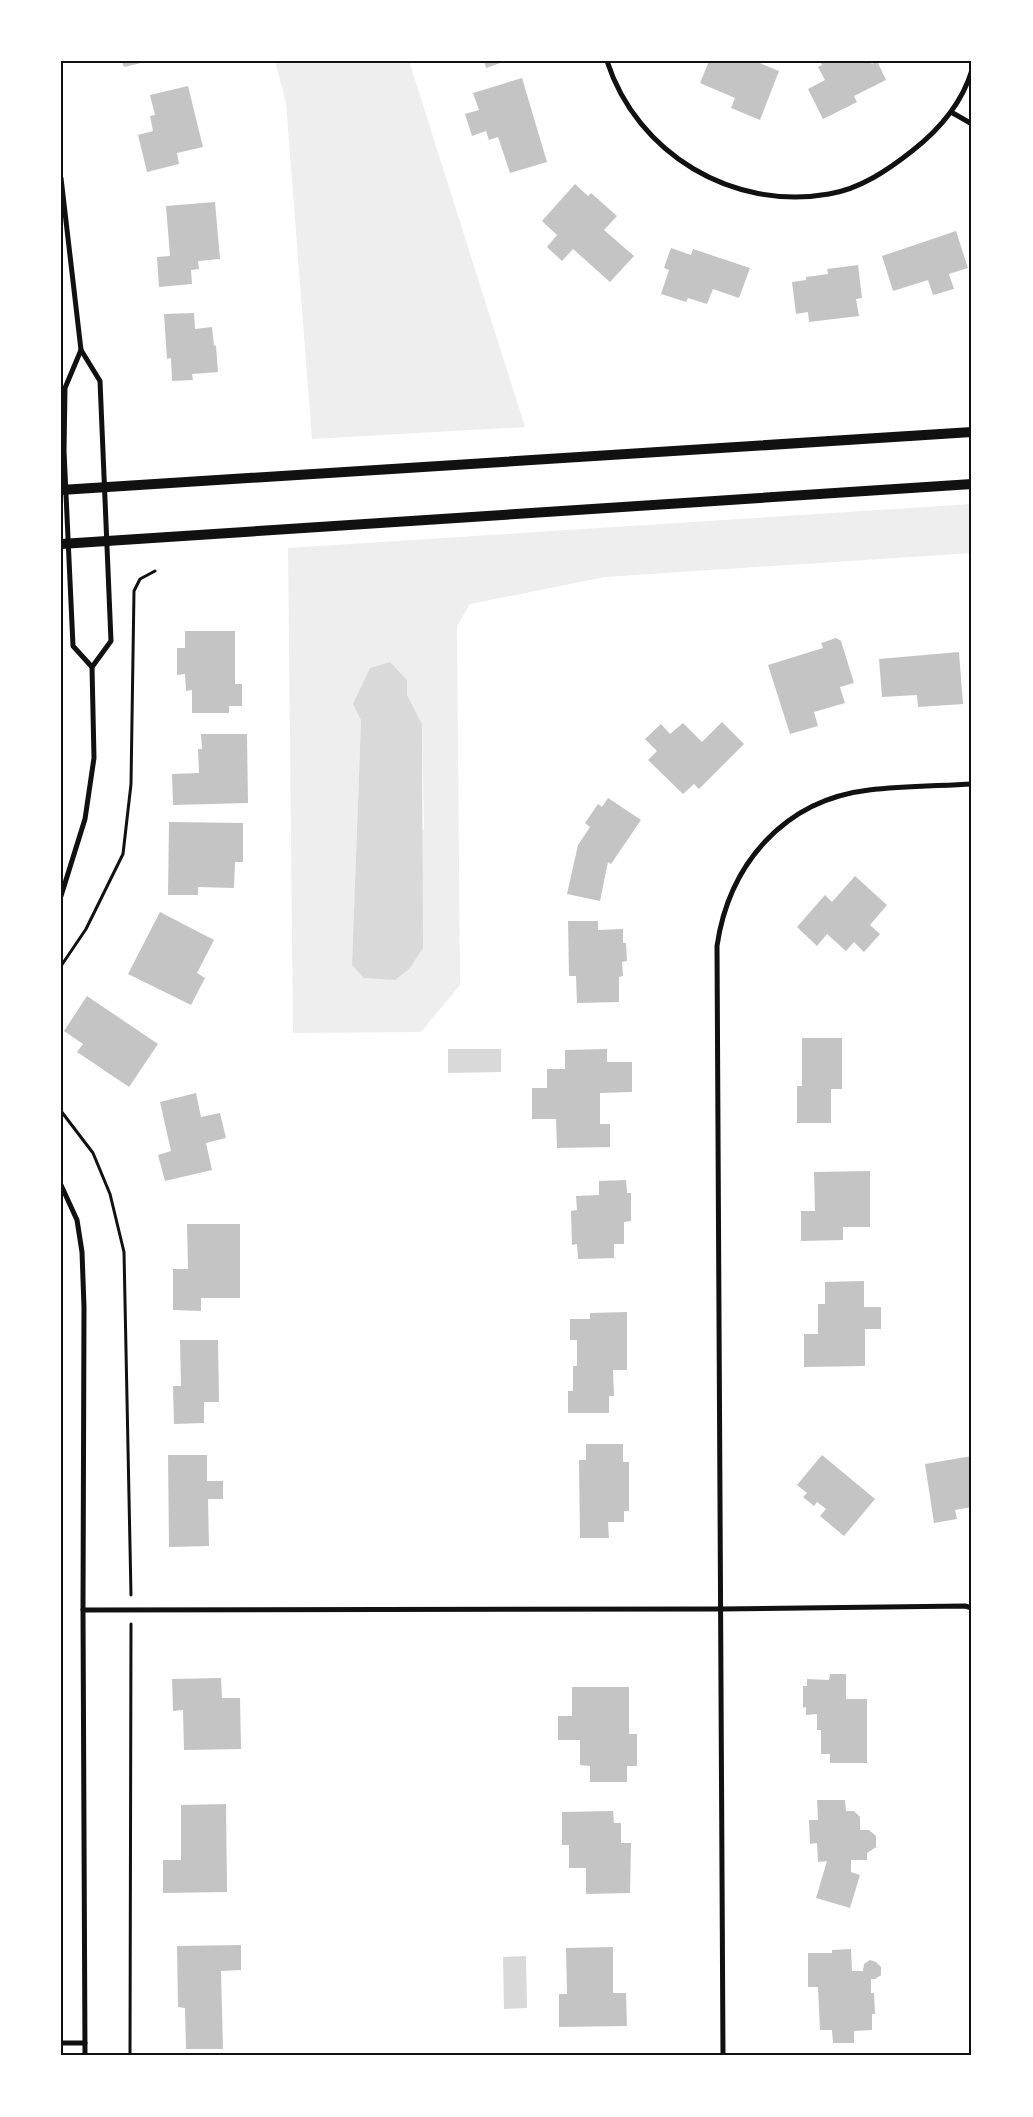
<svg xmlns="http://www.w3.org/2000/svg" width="1033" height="2117" viewBox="0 0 1033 2117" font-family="Overpass,sans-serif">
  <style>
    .green { fill: #eee; fill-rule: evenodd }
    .water { fill: #d9d9d9 }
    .building { fill: #c4c4c4 }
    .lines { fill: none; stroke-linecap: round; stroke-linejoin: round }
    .path { stroke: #111; stroke-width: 3 }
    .minor { stroke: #111; stroke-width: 5 }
    .secondary { stroke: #111; stroke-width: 10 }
    .neatline { fill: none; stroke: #111; stroke-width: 2 }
  </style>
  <rect width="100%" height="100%" fill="#fff"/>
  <g class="green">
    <path d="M 275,61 L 409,61 L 525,427 L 312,439 L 286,103 Z"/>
    <path d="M 972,504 L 972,553 L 605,577 L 470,604 L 457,626 L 460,985 L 421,1032 L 293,1033 L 288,548 ZM 407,680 L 407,695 L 422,724 L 424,828 L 352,965 L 361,720 Z"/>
  </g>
  <g class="water">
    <path d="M 390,662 L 407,680 L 407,695 L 422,724 L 423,948 L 409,969 L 395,980 L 364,978 L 352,965 L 361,720 L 353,704 L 370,668 Z"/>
    <path d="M 448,1049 L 501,1049 L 501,1072 L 448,1073 Z"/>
    <path d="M 526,1956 L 527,2008 L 504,2009 L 503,1957 Z"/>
  </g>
  <g class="building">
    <path d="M 122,61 L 145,61 L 145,62 L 124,67 Z"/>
    <path d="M 484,61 L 503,61 L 503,62 L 486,68 Z"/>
    <path d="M 709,61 L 755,61 L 779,71 L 760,120 L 731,108 L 735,98 L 700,83 Z"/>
    <path d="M 820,61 L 870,61 L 872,64 L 877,61 L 886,80 L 854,96 L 857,102 L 823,119 L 808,89 L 825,80 L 818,67 L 822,65 Z"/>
    <path d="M 522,78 L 547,162 L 510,173 L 498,137 L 489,140 L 486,131 L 472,136 L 465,114 L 479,110 L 473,93 Z"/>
    <path d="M 188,86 L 203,147 L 177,153 L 179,164 L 147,172 L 138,135 L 153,131 L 150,116 L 155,115 L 150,95 Z"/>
    <path d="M 575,184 L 588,196 L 591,193 L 617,216 L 604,230 L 634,256 L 610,282 L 573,249 L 562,261 L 547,247 L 557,235 L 542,221 Z"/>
    <path d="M 215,202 L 220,259 L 198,261 L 199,269 L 191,270 L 192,284 L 159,287 L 157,257 L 170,256 L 166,206 Z"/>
    <path d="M 956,231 L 968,268 L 949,274 L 954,289 L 933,295 L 928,280 L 893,291 L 882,256 Z"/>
    <path d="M 671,248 L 691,255 L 693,249 L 750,268 L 739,298 L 713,289 L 707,304 L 688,298 L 686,302 L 661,294 L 669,270 L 664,268 Z"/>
    <path d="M 858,265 L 862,298 L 856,299 L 859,316 L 809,322 L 808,312 L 796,314 L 792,282 L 806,280 L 806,277 L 828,274 L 827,269 Z"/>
    <path d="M 194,313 L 195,329 L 212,327 L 214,345 L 216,346 L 218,372 L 192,374 L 193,380 L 172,381 L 171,358 L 167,359 L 164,314 Z"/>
    <path d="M 185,631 L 235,631 L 235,684 L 242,684 L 242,706 L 229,706 L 229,713 L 192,713 L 192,690 L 186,691 L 185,674 L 177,675 L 177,648 L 185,648 Z"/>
    <path d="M 836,638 L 841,641 L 854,683 L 840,687 L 845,703 L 814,712 L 818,726 L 790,734 L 768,665 L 823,648 L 821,643 Z"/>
    <path d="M 959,652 L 963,704 L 918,707 L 917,695 L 882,697 L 879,659 Z"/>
    <path d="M 722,722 L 744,744 L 699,789 L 694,784 L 683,794 L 648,760 L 657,751 L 645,739 L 661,724 L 670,734 L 683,723 L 702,742 Z"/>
    <path d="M 201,734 L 247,734 L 248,803 L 173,805 L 172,774 L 199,773 L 198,749 L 202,749 Z"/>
    <path d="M 608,798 L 641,820 L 611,864 L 608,862 L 600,901 L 567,894 L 578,845 L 590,827 L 585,823 L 598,804 L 602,807 Z"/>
    <path d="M 169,822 L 243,823 L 243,862 L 235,862 L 234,888 L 198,887 L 198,895 L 168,895 Z"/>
    <path d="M 855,876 L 887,905 L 870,925 L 880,934 L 864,952 L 854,942 L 846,951 L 827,934 L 817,946 L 797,927 L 825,895 L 832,902 Z"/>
    <path d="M 160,912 L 214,940 L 197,973 L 205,978 L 191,1005 L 128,974 Z"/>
    <path d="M 568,921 L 598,921 L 598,930 L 623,929 L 623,943 L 626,943 L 627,961 L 622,962 L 623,976 L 619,977 L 619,1002 L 577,1003 L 576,976 L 569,976 Z"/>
    <path d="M 87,996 L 158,1044 L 129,1087 L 77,1052 L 83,1044 L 64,1031 Z"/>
    <path d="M 802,1038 L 842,1038 L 842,1089 L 831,1089 L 831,1123 L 797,1123 L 797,1086 L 802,1086 Z"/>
    <path d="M 607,1049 L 607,1062 L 632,1062 L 632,1092 L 600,1093 L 600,1124 L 610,1124 L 610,1147 L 557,1148 L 556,1119 L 532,1119 L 532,1088 L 547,1088 L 547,1069 L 565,1069 L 565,1050 Z"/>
    <path d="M 196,1093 L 201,1117 L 220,1113 L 226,1138 L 206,1143 L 212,1170 L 165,1181 L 158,1155 L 171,1151 L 160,1102 Z"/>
    <path d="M 870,1171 L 870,1227 L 843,1227 L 843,1240 L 801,1241 L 801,1211 L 815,1211 L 814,1172 Z"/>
    <path d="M 626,1180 L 627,1193 L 631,1193 L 631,1221 L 624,1222 L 624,1244 L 614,1244 L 614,1258 L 578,1259 L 577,1244 L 572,1245 L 571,1211 L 577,1210 L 576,1196 L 599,1195 L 599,1181 Z"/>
    <path d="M 187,1224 L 240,1224 L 240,1298 L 201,1298 L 201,1311 L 173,1310 L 173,1269 L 188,1269 Z"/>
    <path d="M 864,1281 L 864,1307 L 881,1307 L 881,1329 L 865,1329 L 865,1366 L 804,1367 L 804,1334 L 818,1334 L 818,1304 L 825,1304 L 825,1282 Z"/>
    <path d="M 627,1312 L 627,1370 L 613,1370 L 614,1396 L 609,1396 L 609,1413 L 568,1413 L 568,1391 L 573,1391 L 573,1366 L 577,1366 L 577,1340 L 570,1340 L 570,1319 L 590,1319 L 590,1313 Z"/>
    <path d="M 180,1340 L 218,1340 L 219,1402 L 204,1402 L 204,1423 L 174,1424 L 173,1386 L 181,1386 Z"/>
    <path d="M 586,1444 L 623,1444 L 623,1462 L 629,1462 L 629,1511 L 624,1511 L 624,1522 L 608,1522 L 609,1538 L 580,1538 L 579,1460 L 586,1460 Z"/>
    <path d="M 168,1455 L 207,1455 L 207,1481 L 223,1481 L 223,1499 L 208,1499 L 209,1546 L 169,1547 Z"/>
    <path d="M 822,1455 L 875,1499 L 844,1536 L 820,1516 L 826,1509 L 817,1502 L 814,1506 L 803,1497 L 807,1493 L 797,1485 Z"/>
    <path d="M 972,1456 L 972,1507 L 955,1510 L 957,1519 L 934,1523 L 925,1464 Z"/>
    <path d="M 830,1674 L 846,1674 L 846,1699 L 867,1699 L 867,1763 L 830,1763 L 830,1754 L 821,1754 L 821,1730 L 817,1730 L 817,1714 L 806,1715 L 806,1707 L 803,1708 L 803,1686 L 807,1686 L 807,1679 L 829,1680 Z"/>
    <path d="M 221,1678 L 222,1698 L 240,1698 L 241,1749 L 184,1750 L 183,1710 L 173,1711 L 172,1679 Z"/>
    <path d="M 572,1687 L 629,1687 L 629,1734 L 637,1734 L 637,1766 L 627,1766 L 627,1782 L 590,1782 L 590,1766 L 580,1765 L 580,1740 L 558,1740 L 558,1716 L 572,1716 Z"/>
    <path d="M 817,1800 L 845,1800 L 846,1811 L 854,1811 L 860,1817 L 860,1830 L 869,1830 L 876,1836 L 876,1847 L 867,1853 L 867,1860 L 851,1860 L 851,1872 L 860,1875 L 850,1908 L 816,1898 L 827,1861 L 818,1862 L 817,1843 L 810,1844 L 809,1820 L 818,1820 Z"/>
    <path d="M 226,1804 L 227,1892 L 163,1893 L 163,1860 L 181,1860 L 181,1805 Z"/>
    <path d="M 613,1811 L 614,1823 L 621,1823 L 621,1843 L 631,1843 L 630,1893 L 586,1894 L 586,1868 L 569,1868 L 569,1845 L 562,1845 L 562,1812 Z"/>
    <path d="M 241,1945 L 241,1970 L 221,1971 L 223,2049 L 186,2049 L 185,2008 L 178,2007 L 177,1946 Z"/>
    <path d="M 613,1947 L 613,1993 L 626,1993 L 627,2026 L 559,2027 L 559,1994 L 567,1994 L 566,1948 Z"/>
    <path d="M 851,1949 L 852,1971 L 863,1971 L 864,1964 L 870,1960 L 876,1962 L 881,1967 L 881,1975 L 875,1979 L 871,1979 L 871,1993 L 874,1993 L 875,2014 L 872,2014 L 872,2030 L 854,2031 L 854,2043 L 833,2043 L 832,2030 L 820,2030 L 818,1987 L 808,1987 L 808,1953 L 832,1953 L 832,1950 Z"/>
  </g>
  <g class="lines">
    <g class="path">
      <path d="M 61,966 L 86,929 L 123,854 L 131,784 L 134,591 L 140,579 L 155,571"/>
      <path d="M 61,1111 L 93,1153 L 110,1194 L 124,1252 L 131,1595"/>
      <path d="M 130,2056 L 131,1624"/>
    </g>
    <g class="minor">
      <path d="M 607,61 C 637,154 733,211 829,194 C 860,189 888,170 912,151 C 939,130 962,103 972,70"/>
      <path d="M 951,112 L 972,124"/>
      <path d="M 61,178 L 81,350 L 100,381 L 111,641 L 92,667 L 94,758 L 85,819 L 61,896"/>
      <path d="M 81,350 L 65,388 L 64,451 L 73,646 L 92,667"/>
      <path d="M 61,1185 L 77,1220 L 82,1252 L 84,1307 L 83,1610 L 85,2056"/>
      <path d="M 83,1610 L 721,1609 L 965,1606 L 972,1608"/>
      <path d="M 61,2043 L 85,2043"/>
      <path d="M 723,2056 L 717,946 C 729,864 784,800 869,790 C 903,786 938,786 972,784"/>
    </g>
    <g class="secondary">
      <path d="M 61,490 L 972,432"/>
      <path d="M 61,544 L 972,484"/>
    </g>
  </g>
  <rect width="1033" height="2117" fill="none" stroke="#ffffff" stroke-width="125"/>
  <rect x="62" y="62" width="908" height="1992" class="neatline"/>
</svg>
